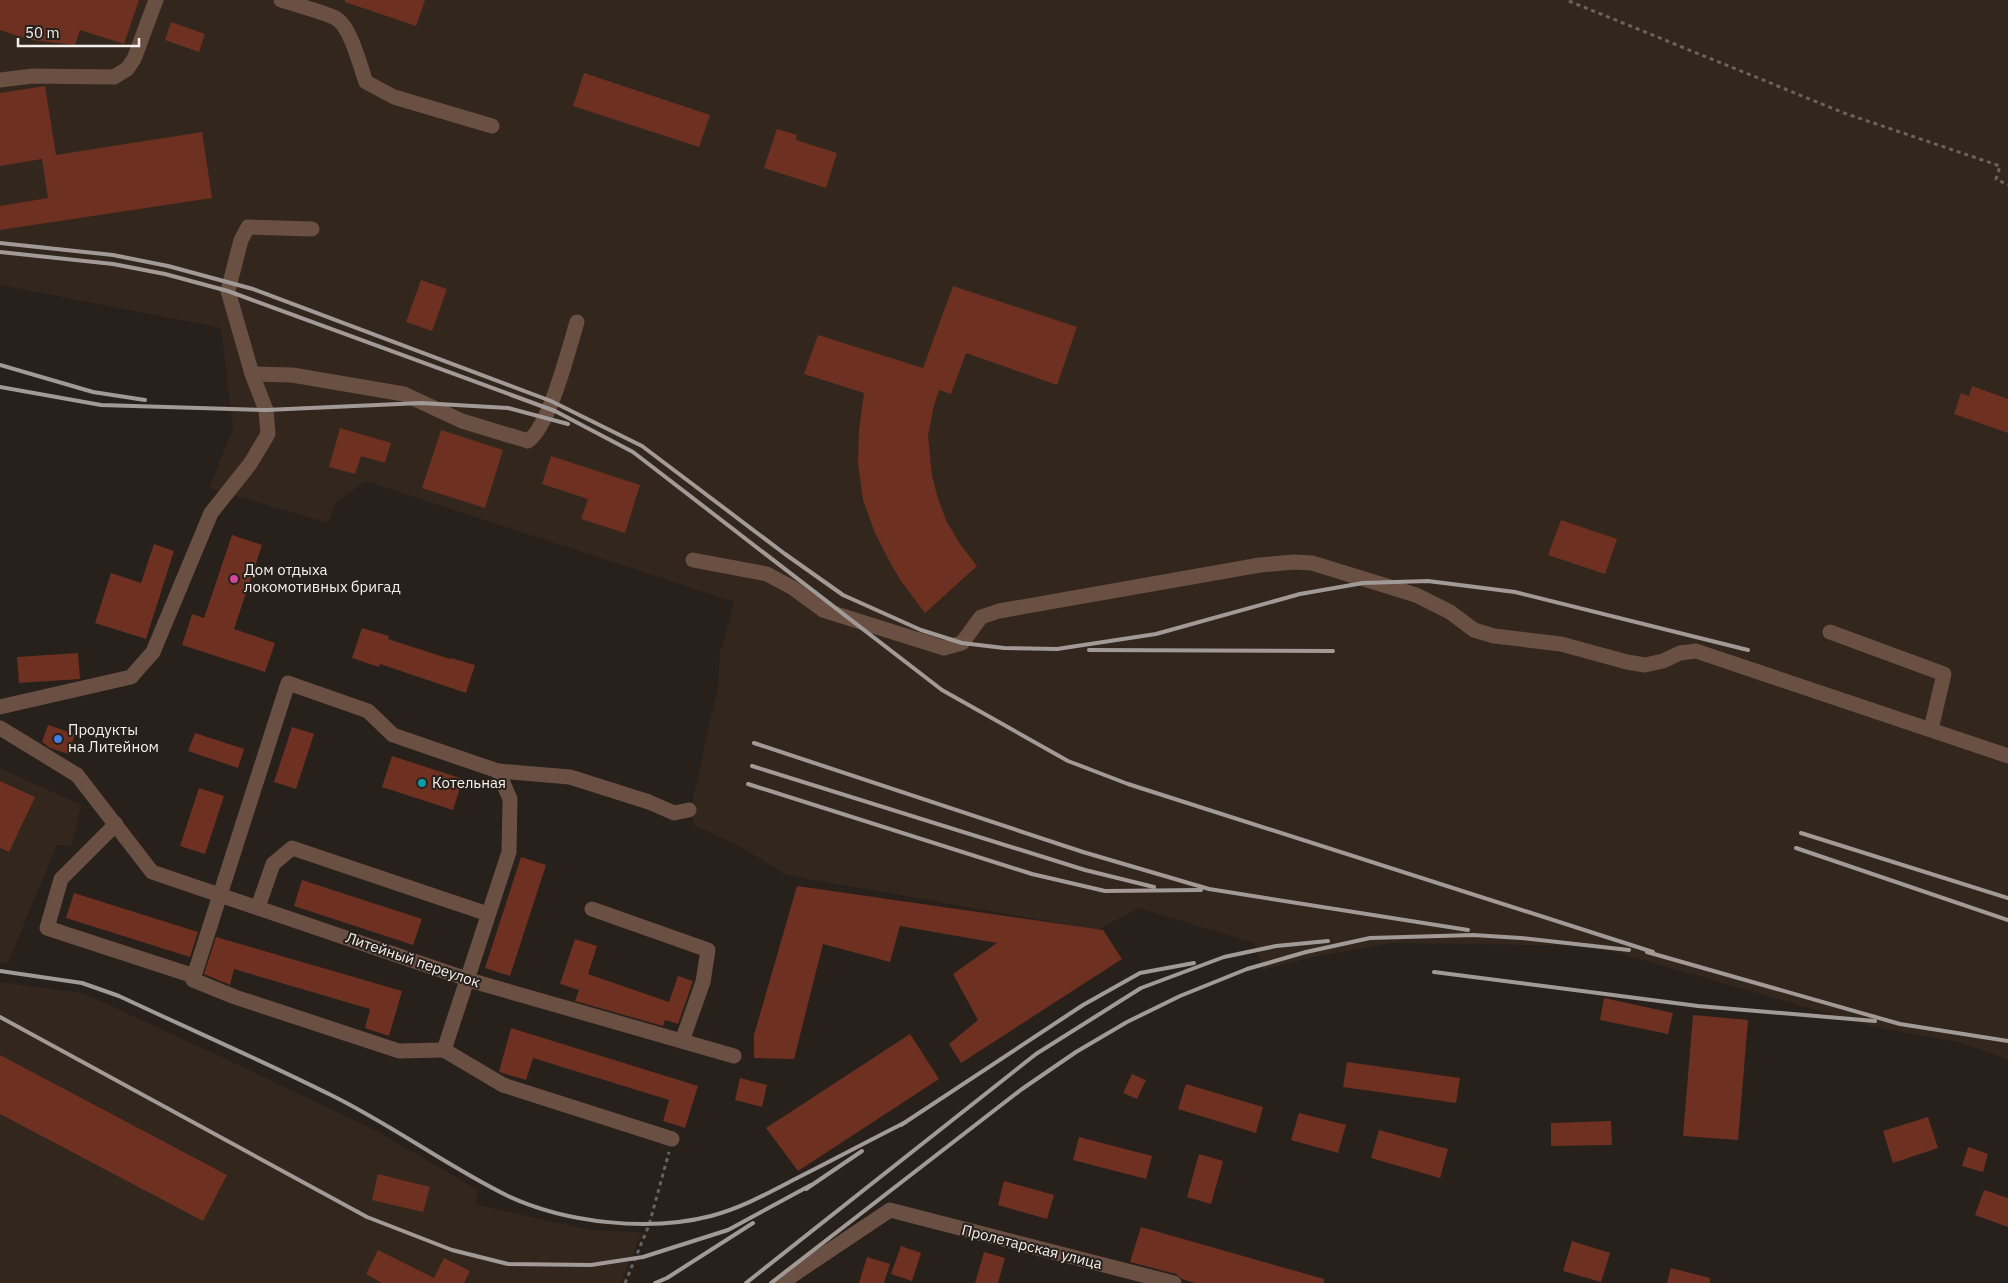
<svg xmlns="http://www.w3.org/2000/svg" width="2008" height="1283" viewBox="0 0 2008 1283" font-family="'IBM Plex Sans',sans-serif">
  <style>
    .built { fill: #32261d }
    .building { fill: #6e3021 }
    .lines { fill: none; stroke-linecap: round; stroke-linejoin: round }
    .path { stroke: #6a635e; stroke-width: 3; stroke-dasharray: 4 4; stroke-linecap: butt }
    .minor { stroke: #6a4f43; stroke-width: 15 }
    .rail { stroke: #a19a97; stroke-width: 4 }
    .hotel-dot { fill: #d1479c; stroke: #27201b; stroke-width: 2 }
    .shop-dot { fill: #3f7fe0; stroke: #27201b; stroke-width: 2 }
    .culture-dot { fill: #0f9aa8; stroke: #27201b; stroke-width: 2 }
    .labels { text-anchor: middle; stroke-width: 4; stroke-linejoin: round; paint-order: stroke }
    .poi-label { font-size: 15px; fill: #f6f0ed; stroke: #27201b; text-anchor: start }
    .street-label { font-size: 15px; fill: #f6f0ed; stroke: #27201b }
  </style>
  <rect width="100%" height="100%" fill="#27201b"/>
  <g class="built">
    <path d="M 0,0 L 2008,0 L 2008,1060 L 1962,1043 L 1878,1028 L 1593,946 L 1391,943 L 1315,957 L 1263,970 L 1254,943 L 1139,908 L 1097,930 L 786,875 L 743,848 L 694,825 L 692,803 L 718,685 L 720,652 L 734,602 L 366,481 L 336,502 L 328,523 L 209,488 L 233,428 L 221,328 L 0,285 Z"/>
    <path d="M 0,768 L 81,805 L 72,846 L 57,845 L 8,963 L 0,963 Z"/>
    <path d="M 0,982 L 83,993 L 239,1065 L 377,1131 L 478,1190 L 475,1204 L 589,1230 L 642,1232 L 621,1283 L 0,1283 Z"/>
  </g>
  <g class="building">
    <path d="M 0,0 L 139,0 L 124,44 L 80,30 L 75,45 L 31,40 L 0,30 Z"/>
    <path d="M 345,0 L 425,0 L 416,26 L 345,2 Z"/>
    <path d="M 171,22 L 205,34 L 199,52 L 165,40 Z"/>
    <path d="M 584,73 L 710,115 L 699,147 L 573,106 Z"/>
    <path d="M 45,86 L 56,155 L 202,132 L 212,198 L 0,230 L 0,206 L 48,198 L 42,159 L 0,166 L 0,93 Z"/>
    <path d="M 777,129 L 797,135 L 796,140 L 837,153 L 826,188 L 764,168 Z"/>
    <path d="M 421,280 L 447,289 L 432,331 L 406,322 Z"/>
    <path d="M 953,286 L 1077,327 L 1057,385 L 966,353 L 951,394 L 939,390 L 934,405 L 928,436 L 932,475 L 938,499 L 947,522 L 960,544 L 977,566 L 925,613 L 901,581 L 892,566 L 875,533 L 863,500 L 858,463 L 859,430 L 864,393 L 804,374 L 818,335 L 923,368 Z"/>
    <path d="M 1972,386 L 2008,399 L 2008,433 L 1954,414 L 1961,393 L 1969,396 Z"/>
    <path d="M 340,428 L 391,443 L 385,463 L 361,456 L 355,474 L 329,467 Z"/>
    <path d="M 441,430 L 503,450 L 485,508 L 422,488 Z"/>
    <path d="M 551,456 L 640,485 L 625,533 L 581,519 L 588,499 L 542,484 Z"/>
    <path d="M 1561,520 L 1617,539 L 1605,574 L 1548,555 Z"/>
    <path d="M 232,535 L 262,545 L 234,629 L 275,643 L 265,672 L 182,645 L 192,614 L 204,618 Z"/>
    <path d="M 154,544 L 174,551 L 146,639 L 95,623 L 111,573 L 141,583 Z"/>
    <path d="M 362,628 L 389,636 L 388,639 L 450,659 L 451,658 L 475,665 L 466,693 L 380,664 L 379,667 L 352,658 Z"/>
    <path d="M 78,653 L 80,679 L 19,683 L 17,657 Z"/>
    <path d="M 48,725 L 75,734 L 69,754 L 50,748 L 42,742 Z"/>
    <path d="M 292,727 L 314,734 L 296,789 L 274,782 Z"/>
    <path d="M 195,733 L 244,749 L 238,768 L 188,751 Z"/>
    <path d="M 392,756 L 463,779 L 453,810 L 382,787 Z"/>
    <path d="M 0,781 L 35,797 L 9,852 L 0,848 Z"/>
    <path d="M 199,788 L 224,796 L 205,854 L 180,846 Z"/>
    <path d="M 521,857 L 546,865 L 510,976 L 485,968 Z"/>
    <path d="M 302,880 L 422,919 L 413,945 L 294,906 Z"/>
    <path d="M 797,886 L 1103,930 L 1122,959 L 961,1063 L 949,1044 L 978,1020 L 953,974 L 997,943 L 900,926 L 890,962 L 823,944 L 794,1059 L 754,1058 L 754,1035 Z"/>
    <path d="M 74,893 L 198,932 L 190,957 L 66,918 Z"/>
    <path d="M 216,937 L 402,991 L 389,1036 L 365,1028 L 370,1009 L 234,969 L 230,985 L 204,974 Z"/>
    <path d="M 575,939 L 597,946 L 588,974 L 669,1002 L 678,976 L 693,981 L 678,1024 L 665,1020 L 663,1026 L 575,1001 L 579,990 L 560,984 Z"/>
    <path d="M 1604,998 L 1673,1013 L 1668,1034 L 1600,1020 Z"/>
    <path d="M 1693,1015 L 1748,1020 L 1738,1140 L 1683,1136 Z"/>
    <path d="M 511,1028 L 698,1086 L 685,1128 L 663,1121 L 669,1100 L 533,1058 L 526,1080 L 499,1072 Z"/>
    <path d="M 910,1034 L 939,1079 L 798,1171 L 766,1128 Z"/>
    <path d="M 0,1055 L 227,1175 L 203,1221 L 0,1114 Z"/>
    <path d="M 1347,1062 L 1460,1078 L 1456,1103 L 1343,1087 Z"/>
    <path d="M 1132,1074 L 1146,1080 L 1137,1099 L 1123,1093 Z"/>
    <path d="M 740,1078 L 767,1085 L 762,1107 L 735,1100 Z"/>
    <path d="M 1186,1084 L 1263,1107 L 1256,1133 L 1178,1109 Z"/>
    <path d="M 1299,1113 L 1346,1125 L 1338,1153 L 1291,1140 Z"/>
    <path d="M 1928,1117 L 1938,1148 L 1893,1163 L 1883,1131 Z"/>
    <path d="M 1611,1121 L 1612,1145 L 1551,1146 L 1551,1123 Z"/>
    <path d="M 1379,1130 L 1448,1149 L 1440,1178 L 1371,1158 Z"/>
    <path d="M 1079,1137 L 1152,1156 L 1146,1179 L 1073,1160 Z"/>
    <path d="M 1968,1147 L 1988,1154 L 1983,1172 L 1962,1166 Z"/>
    <path d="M 1199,1154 L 1223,1161 L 1211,1204 L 1187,1197 Z"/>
    <path d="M 378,1174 L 430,1187 L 423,1212 L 372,1200 Z"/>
    <path d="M 1004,1181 L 1054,1195 L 1047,1219 L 998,1205 Z"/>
    <path d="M 1984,1190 L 2008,1198 L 2008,1227 L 1975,1215 Z"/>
    <path d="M 1141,1227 L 1324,1279 L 1324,1283 L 1195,1283 L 1182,1279 L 1176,1274 L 1130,1262 Z"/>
    <path d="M 1572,1241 L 1610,1253 L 1601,1282 L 1563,1271 Z"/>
    <path d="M 901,1246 L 921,1253 L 912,1281 L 891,1274 Z"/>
    <path d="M 378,1250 L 434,1278 L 444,1258 L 470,1271 L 464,1283 L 382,1283 L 366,1274 Z"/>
    <path d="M 984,1252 L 1005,1258 L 998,1283 L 975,1283 Z"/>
    <path d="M 867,1257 L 890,1264 L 884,1283 L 859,1283 Z"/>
    <path d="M 1671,1268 L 1710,1278 L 1710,1283 L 1667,1283 Z"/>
  </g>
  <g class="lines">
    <g class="path">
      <path d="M 1569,1 L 1844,113 L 2000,166 L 1996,179 L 2008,185"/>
      <path d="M 625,1283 L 649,1225 L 669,1152"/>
    </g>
    <g class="minor">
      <path d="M 281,0 C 293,4 328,13 337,19 C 351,28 360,66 366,82 L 394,97 L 492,126"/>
      <path d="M 0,80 L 33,76 L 114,77 L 127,69 L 134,59 L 156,0"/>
      <path d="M 252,374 L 292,375 L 404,394 L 462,421 L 528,441 C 550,425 568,351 577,322"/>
      <path d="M 693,560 L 767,574 L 793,588 L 823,610 L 944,648 L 962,643 L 981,617 L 999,611 L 1260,565 L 1294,562 L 1312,563 L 1416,595 L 1450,612 L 1474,630 L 1494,636 L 1561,644 L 1627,662 L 1645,665 L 1663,661 L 1680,653 L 1696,651 L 2008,756"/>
      <path d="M 1830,632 L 1944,674 L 1931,729"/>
      <path d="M 0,707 L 131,677 L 153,652 L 211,513 L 250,464 L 268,434 L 266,410 L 252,374 L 228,291 L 241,240 L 248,227 L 312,229"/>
      <path d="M 0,728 L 77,775 L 152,872 L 476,982 L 734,1056"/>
      <path d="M 498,771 L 570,777 L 649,802 L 674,813 L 689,810"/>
      <path d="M 116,824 L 61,879 L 47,928 L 194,976 L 288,683 L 368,711 L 393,735 L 498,771 L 510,799 L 509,852 L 444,1050 L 503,1085 L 672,1139"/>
      <path d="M 258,907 L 273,864 L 292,848 L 488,914"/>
      <path d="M 592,909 L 708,950 L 703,982 L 682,1041"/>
      <path d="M 194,976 L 193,980 L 235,997 L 399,1051 L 444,1050"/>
      <path d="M 781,1283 L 890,1210 L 1174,1283"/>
    </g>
    <g class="rail">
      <path d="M 0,243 L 113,255 L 168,266 L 253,289 L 551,401 L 642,446 L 785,554 L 843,595 L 921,630 L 962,643 L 1004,648 L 1057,649 L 1156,634 L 1300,594 L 1363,583 L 1428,581 L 1515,592 L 1748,650"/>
      <path d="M 0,252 L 113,264 L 165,274 L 228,291 L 555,411 L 633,452 L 942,690 L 1068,761 L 1128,784 L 1653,952"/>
      <path d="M 0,365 L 93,392 L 145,400"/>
      <path d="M 0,387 L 101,405 L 266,410 L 421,403 L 508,408 L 568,424"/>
      <path d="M 1089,650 L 1333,651"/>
      <path d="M 754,743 L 1083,852 L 1209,889 L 1468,930"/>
      <path d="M 752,766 L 1085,870 L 1154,887"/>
      <path d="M 748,784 L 1032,874 L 1105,891 L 1201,890"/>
      <path d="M 1801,833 L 2008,898"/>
      <path d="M 1796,848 L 2008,920"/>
      <path d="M 1647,952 L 1900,1024 L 2008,1041"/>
      <path d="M 0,971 L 82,983 L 119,996 C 189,1029 261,1060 331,1095 C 392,1125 447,1166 508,1196 C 566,1223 649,1232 711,1216 C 742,1208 770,1192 799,1177 C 835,1159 870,1140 906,1122"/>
      <path d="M 1434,972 L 1698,1006 L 1875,1021"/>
      <path d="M 0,1017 L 367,1217 L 452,1250 L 508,1264 L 591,1265 L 643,1257 L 728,1230 L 811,1185"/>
      <path d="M 901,1125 L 1083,1005 L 1140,973 L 1194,963"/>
      <path d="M 806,1189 L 862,1151"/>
      <path d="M 655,1283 L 667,1278 L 753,1223"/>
      <path d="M 746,1283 L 1036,1054 L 1141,988 L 1224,957 L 1276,946 L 1328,941"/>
      <path d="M 771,1283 L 1022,1089 L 1076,1052 L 1127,1022 L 1180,996 L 1247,969 L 1306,952 L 1370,938 L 1473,935 L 1521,938 L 1629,950"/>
    </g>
  </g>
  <circle class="hotel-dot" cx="234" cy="579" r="5"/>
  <circle class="shop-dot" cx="58" cy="739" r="5"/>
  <circle class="culture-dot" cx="422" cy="783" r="5"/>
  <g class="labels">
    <g class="poi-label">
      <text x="244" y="575">Дом отдыха<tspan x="244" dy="17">локомотивных бригад</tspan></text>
      <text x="68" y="735">Продукты<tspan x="68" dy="17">на Литейном</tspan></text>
      <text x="432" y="788">Котельная</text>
    </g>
    <g class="street-label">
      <text transform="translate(413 960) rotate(19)" y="5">Литейный переулок</text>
      <text transform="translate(1032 1247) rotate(14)" y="5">Пролетарская улица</text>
    </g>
  </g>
  <path d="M18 38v8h121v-8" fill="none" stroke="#f6f0ed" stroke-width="2.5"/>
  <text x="25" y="38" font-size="15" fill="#f6f0ed" stroke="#27201b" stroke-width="4" paint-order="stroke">50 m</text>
</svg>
